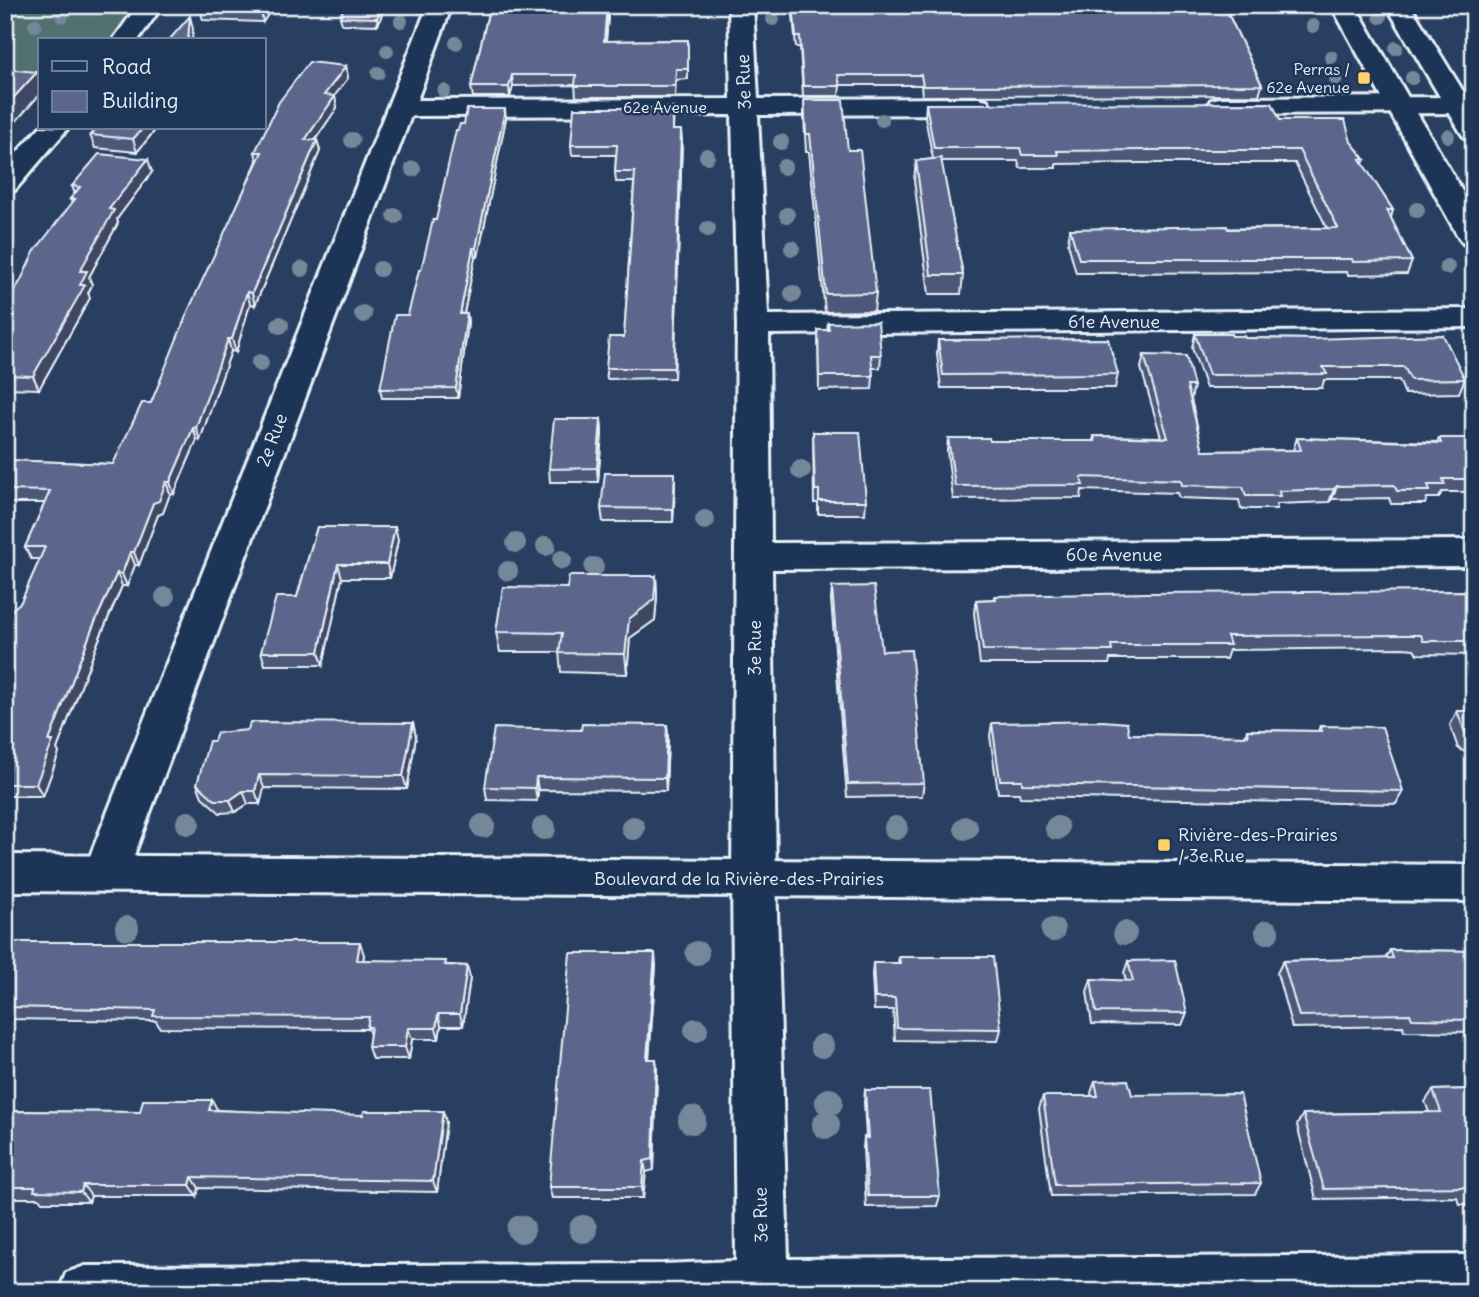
<svg xmlns="http://www.w3.org/2000/svg" width="1479" height="1297" viewBox="0 0 1479 1297" font-family="Delius,sans-serif">
  <style>
    .green { fill: #517070; stroke: #9cb0b4; stroke-width: 2 }
    .lines { fill: none; stroke-linecap: round; stroke-linejoin: round }
    .minor-casing { stroke: #e8f1f8; stroke-width: 6 }
    .tertiary-casing { stroke: #e8f1f8; stroke-width: 6 }
    .secondary-casing { stroke: #e8f1f8; stroke-width: 6 }
    .minor { fill: #1d3557; fill-rule: evenodd }
    .tertiary { fill: #1d3557; fill-rule: evenodd }
    .secondary { fill: #1d3557; fill-rule: evenodd }
    .tree { fill: #75889a }
    .wall { fill: #4e5879; stroke: #e8f1f8; stroke-width: 2 }
    .shaded-wall { fill: #404763; stroke: #e8f1f8; stroke-width: 2 }
    .building { fill: #5b668d; stroke: #e8f1f8; stroke-width: 2 }
    .poi-dot { fill: #ffd166; stroke: #1d3557; stroke-width: 2.5 }
    .labels { text-anchor: middle; stroke-width: 5; stroke-linejoin: round; paint-order: stroke }
    .far-poi-label { font-size: 16px; fill: #e8f1f8; stroke: #1d3557; text-anchor: end }
    .far-street-label { font-size: 16px; fill: #e8f1f8; stroke: #1d3557 }
    .street-label { font-size: 18px; fill: #e8f1f8; stroke: #1d3557 }
    .poi-label { font-size: 18px; fill: #e8f1f8; stroke: #1d3557; text-anchor: start }
  </style>
  <rect width="100%" height="100%" fill="#293f62"/>
  <filter id="ink" filterUnits="userSpaceOnUse"><feTurbulence type="fractalNoise" baseFrequency=".0143" numOctaves="2"/><feDisplacementMap in="SourceGraphic" scale="14" xChannelSelector="R" yChannelSelector="G"/><feConvolveMatrix kernelMatrix="1 2 1 2 8 2 1 2 1" color-interpolation-filters="sRGB"/></filter>
  <g filter="url(#ink)">
    <path class="green" d="M 5,5 L 151,5 L 125,40 L 40,40 L 40,79 L 5,74 Z"/>
    <g class="lines">
      <g class="minor-casing">
        <g id="minor">
          <path d="M 428,5 L 452,5 L 417,100 L 731,99 L 729,5 L 753,5 L 758,99 L 978,98 L 987,100 L 991,106 L 987,112 L 978,114 L 758,115 L 768,315 L 1474,309 L 1474,327 L 769,334 L 771,543 L 1474,540 L 1474,566 L 772,569 L 776,879 L 788,1259 L 1474,1255 L 1474,1292 L 59,1292 L 66,1273 L 85,1266 L 663,1264 L 736,1261 L 732,879 L 737,325 L 732,115 L 411,116 L 127,874 L 120,887 L 105,892 L 90,887 L 83,874 Z"/>
          <path d="M 1474,97 L 1474,113 L 1220,114 L 1211,112 L 1207,106 L 1211,100 L 1220,98 Z"/>
        </g>
      </g>
      <g class="tertiary-casing">
        <g id="tertiary">
          <path d="M 138,5 L 163,5 L 138,40 L 113,40 Z"/>
          <path d="M 40,127 L 68,128 L 15,190 L 5,192 L 5,166 Z"/>
          <path d="M 5,855 L 1474,865 L 1474,901 L 5,891 Z"/>
        </g>
      </g>
      <g class="secondary-casing">
        <g id="secondary">
          <path d="M 1331,5 L 1355,5 L 1474,212 L 1474,247 L 1464,244 L 1459,238 Z"/>
          <path d="M 1386,5 L 1410,5 L 1474,109 L 1474,139 L 1464,137 L 1460,131 Z"/>
        </g>
      </g>
      <use href="#minor" class="minor"/>
      <use href="#tertiary" class="tertiary"/>
      <use href="#secondary" class="secondary"/>
    </g>
    <g class="tree">
      <circle cx="62" cy="16" r="7"/>
      <circle cx="1380" cy="17" r="7"/>
      <circle cx="773" cy="19" r="7"/>
      <circle cx="401" cy="21" r="7"/>
      <circle cx="35" cy="25" r="7"/>
      <circle cx="1313" cy="26" r="7"/>
      <circle cx="456" cy="43" r="7"/>
      <circle cx="1396" cy="48" r="7"/>
      <circle cx="387" cy="51" r="7"/>
      <circle cx="1331" cy="57" r="7"/>
      <circle cx="378" cy="73" r="7"/>
      <circle cx="1412" cy="78" r="7"/>
      <circle cx="1336" cy="79" r="7"/>
      <circle cx="444" cy="91" r="7"/>
      <circle cx="882" cy="120" r="7"/>
      <circle cx="1448" cy="136" r="7"/>
      <circle cx="352" cy="140" r="8"/>
      <circle cx="781" cy="142" r="8"/>
      <circle cx="707" cy="156" r="8"/>
      <circle cx="784" cy="167" r="8"/>
      <circle cx="413" cy="169" r="8"/>
      <circle cx="1417" cy="210" r="8"/>
      <circle cx="787" cy="215" r="8"/>
      <circle cx="395" cy="216" r="8"/>
      <circle cx="708" cy="229" r="8"/>
      <circle cx="792" cy="248" r="8"/>
      <circle cx="1447" cy="267" r="8"/>
      <circle cx="302" cy="269" r="8"/>
      <circle cx="380" cy="269" r="8"/>
      <circle cx="793" cy="294" r="9"/>
      <circle cx="363" cy="314" r="9"/>
      <circle cx="280" cy="325" r="9"/>
      <circle cx="260" cy="363" r="9"/>
      <circle cx="801" cy="470" r="10"/>
      <circle cx="705" cy="520" r="10"/>
      <circle cx="516" cy="543" r="10"/>
      <circle cx="546" cy="546" r="10"/>
      <circle cx="562" cy="560" r="10"/>
      <circle cx="594" cy="567" r="10"/>
      <circle cx="508" cy="571" r="10"/>
      <circle cx="165" cy="597" r="10"/>
      <circle cx="188" cy="823" r="12"/>
      <circle cx="483" cy="826" r="12"/>
      <circle cx="544" cy="828" r="12"/>
      <circle cx="633" cy="828" r="12"/>
      <circle cx="896" cy="828" r="12"/>
      <circle cx="966" cy="828" r="12"/>
      <circle cx="1057" cy="828" r="12"/>
      <circle cx="127" cy="928" r="12"/>
      <circle cx="1053" cy="930" r="12"/>
      <circle cx="1267" cy="932" r="12"/>
      <circle cx="1125" cy="933" r="12"/>
      <circle cx="697" cy="953" r="12"/>
      <circle cx="696" cy="1030" r="12"/>
      <circle cx="822" cy="1046" r="12"/>
      <circle cx="829" cy="1102" r="14"/>
      <circle cx="692" cy="1120" r="14"/>
      <circle cx="826" cy="1125" r="14"/>
      <circle cx="521" cy="1229" r="14"/>
      <circle cx="583" cy="1229" r="14"/>
    </g>
    <g class="wall">
      <path d="M 274,5 L 263,22 L 203,20 L 200,9 Z"/>
      <path d="M 385,5 L 378,25 L 342,24 L 340,17 Z"/>
      <path d="M 490,5 L 609,5 L 606,41 L 688,40 L 688,79 L 676,80 L 675,97 L 576,97 L 575,85 L 513,86 L 510,97 L 473,97 L 471,87 Z"/>
      <path d="M 792,5 L 1224,5 L 1262,85 L 1259,95 L 922,96 L 921,85 L 840,85 L 839,96 L 803,96 L 800,47 L 796,47 Z"/>
      <path d="M 346,66 L 348,78 L 334,96 L 337,108 L 315,140 L 317,140 L 320,151 L 255,305 L 250,304 L 236,352 L 231,351 L 200,440 L 197,440 L 174,494 L 170,494 L 163,513 L 158,515 L 139,565 L 135,565 L 127,586 L 122,586 L 98,642 L 57,749 L 59,753 L 43,796 L 10,796 L 8,800 L 5,800 L 5,634 L 9,625 L 5,618 L 21,602 L 40,559 L 31,559 L 25,547 L 45,503 L 5,503 L 5,460 L 113,464 L 151,403 L 257,161 L 255,152 Z"/>
      <path d="M 804,100 L 848,150 L 876,293 L 874,311 L 825,312 L 809,152 L 806,152 L 804,117 Z"/>
      <path d="M 926,104 L 1280,120 L 1351,142 L 1365,159 L 1363,164 L 1393,210 L 1391,218 L 1412,261 L 1407,274 L 1348,275 L 1347,272 L 1076,273 L 1068,243 L 1070,229 L 1327,228 L 1295,163 L 1140,163 L 1056,164 L 1056,168 L 1020,168 L 1018,161 L 941,161 L 963,275 L 961,294 L 929,294 L 914,180 L 916,161 L 933,159 L 925,117 Z"/>
      <path d="M 674,108 L 673,130 L 682,140 L 674,378 L 607,379 L 606,368 L 624,337 L 634,182 L 616,182 L 615,172 L 616,155 L 572,155 L 571,145 Z"/>
      <path d="M 506,118 L 478,257 L 475,257 L 464,314 L 467,314 L 468,323 L 458,398 L 382,398 L 380,389 L 408,315 L 436,220 Z"/>
      <path d="M 97,128 L 157,128 L 137,152 L 95,148 L 90,135 Z"/>
      <path d="M 152,172 L 117,219 L 118,223 L 89,277 L 92,285 L 88,293 L 90,298 L 39,389 L 5,388 L 5,306 L 72,203 L 70,199 L 75,194 L 72,186 Z"/>
      <path d="M 828,323 L 881,355 L 880,368 L 872,368 L 873,376 L 872,389 L 819,390 L 818,330 L 827,330 Z"/>
      <path d="M 1195,334 L 1232,336 L 1245,338 L 1312,339 L 1465,379 L 1459,393 L 1405,394 L 1399,380 L 1324,380 L 1322,388 L 1206,388 L 1192,348 Z"/>
      <path d="M 938,340 L 1118,374 L 1115,388 L 941,388 L 937,354 Z"/>
      <path d="M 1144,355 L 1194,386 L 1191,399 L 1203,451 L 1293,450 L 1297,438 L 1437,442 L 1439,438 L 1474,438 L 1474,492 L 1442,492 L 1439,498 L 1427,498 L 1425,504 L 1391,504 L 1389,498 L 1332,499 L 1329,502 L 1277,504 L 1276,509 L 1241,509 L 1239,500 L 1179,498 L 1177,493 L 1082,490 L 1081,498 L 953,499 L 947,451 L 948,438 L 990,441 L 1093,441 L 1094,436 L 1161,437 L 1141,368 Z"/>
      <path d="M 601,419 L 602,433 L 598,482 L 550,482 L 549,469 Z"/>
      <path d="M 813,432 L 866,501 L 865,514 L 818,514 L 818,503 L 814,503 Z"/>
      <path d="M 675,487 L 673,522 L 603,522 L 601,508 Z"/>
      <path d="M 317,527 L 395,527 L 398,540 L 390,578 L 342,578 L 323,665 L 265,665 L 261,652 L 297,597 Z"/>
      <path d="M 656,576 L 657,596 L 655,620 L 630,638 L 627,674 L 561,672 L 559,652 L 500,652 L 496,632 L 567,588 Z"/>
      <path d="M 832,587 L 882,651 L 924,783 L 922,796 L 847,797 L 831,600 Z"/>
      <path d="M 1474,591 L 1474,655 L 1417,654 L 1414,649 L 1403,648 L 1229,650 L 1226,659 L 1110,659 L 1109,664 L 980,664 L 974,613 L 976,600 L 994,599 L 995,596 Z"/>
      <path d="M 1457,711 L 1474,711 L 1474,757 L 1458,748 L 1450,725 Z"/>
      <path d="M 413,723 L 416,737 L 407,789 L 264,788 L 260,804 L 248,804 L 235,812 L 220,813 L 202,797 L 197,784 Z"/>
      <path d="M 992,723 L 1129,734 L 1245,736 L 1247,730 L 1318,731 L 1320,726 L 1403,791 L 1396,804 L 1020,797 L 1019,793 L 998,793 L 990,736 Z"/>
      <path d="M 667,725 L 668,738 L 666,791 L 538,790 L 537,801 L 487,800 L 485,787 L 581,730 Z"/>
      <path d="M 5,942 L 364,955 L 363,960 L 467,966 L 470,978 L 463,1026 L 441,1026 L 439,1039 L 412,1039 L 409,1059 L 372,1059 L 368,1047 L 370,1035 L 368,1029 L 160,1028 L 156,1021 L 5,1019 Z"/>
      <path d="M 1390,950 L 1474,951 L 1474,1032 L 1404,1031 L 1403,1026 L 1292,1028 L 1277,973 L 1283,961 L 1385,959 Z"/>
      <path d="M 899,957 L 1001,1029 L 998,1041 L 895,1040 L 893,1010 L 874,1010 L 872,975 L 873,963 L 898,963 Z"/>
      <path d="M 1128,961 L 1187,1013 L 1182,1025 L 1092,1024 L 1087,992 L 1091,979 L 1126,981 L 1124,973 Z"/>
      <path d="M 656,965 L 649,1059 L 656,1059 L 657,1071 L 654,1170 L 646,1172 L 643,1198 L 552,1198 L 549,1187 Z"/>
      <path d="M 1095,1081 L 1132,1095 L 1261,1183 L 1255,1194 L 1051,1196 L 1039,1108 L 1043,1096 L 1092,1096 L 1091,1093 Z"/>
      <path d="M 1474,1089 L 1474,1204 L 1459,1204 L 1457,1197 L 1316,1199 L 1297,1125 L 1303,1114 L 1429,1112 L 1425,1102 L 1433,1090 Z"/>
      <path d="M 865,1090 L 940,1196 L 937,1206 L 866,1207 L 863,1148 L 864,1137 L 866,1137 L 864,1102 Z"/>
      <path d="M 217,1110 L 446,1122 L 437,1192 L 199,1188 L 197,1196 L 91,1196 L 89,1202 L 42,1202 L 39,1198 L 5,1198 L 5,1111 L 140,1112 Z"/>
    </g>
    <g class="shaded-wall">
      <path d="M 264,5 L 274,5 L 263,22 L 261,11 Z"/>
      <path d="M 382,5 L 385,5 L 378,25 L 377,18 Z"/>
      <path d="M 607,5 L 609,5 L 605,51 L 604,41 Z"/>
      <path d="M 190,16 L 193,29 L 192,40 L 188,40 Z"/>
      <path d="M 346,66 L 348,78 L 326,107 L 324,95 Z"/>
      <path d="M 37,72 L 40,80 L 40,94 L 5,134 L 5,107 Z"/>
      <path d="M 512,75 L 513,86 L 510,97 L 509,87 Z"/>
      <path d="M 335,96 L 337,108 L 307,151 L 305,140 Z"/>
      <path d="M 505,109 L 506,118 L 478,257 L 476,248 Z"/>
      <path d="M 143,128 L 157,128 L 137,152 L 133,139 Z"/>
      <path d="M 681,130 L 682,140 L 674,378 L 674,368 Z"/>
      <path d="M 317,140 L 320,151 L 255,305 L 252,293 Z"/>
      <path d="M 148,159 L 152,172 L 117,219 L 118,223 L 89,277 L 92,285 L 88,293 L 90,298 L 39,389 L 33,376 L 80,285 L 80,271 L 109,209 Z"/>
      <path d="M 473,248 L 475,257 L 462,323 L 460,314 Z"/>
      <path d="M 247,292 L 250,304 L 236,352 L 232,339 Z"/>
      <path d="M 467,314 L 468,323 L 458,398 L 456,388 Z"/>
      <path d="M 228,339 L 231,351 L 200,440 L 196,427 Z"/>
      <path d="M 601,419 L 602,433 L 598,482 L 597,468 Z"/>
      <path d="M 193,428 L 197,440 L 174,494 L 170,482 Z"/>
      <path d="M 675,473 L 675,487 L 673,522 L 673,509 Z"/>
      <path d="M 166,482 L 170,494 L 163,513 L 158,515 L 139,565 L 134,552 L 153,503 Z"/>
      <path d="M 1337,486 L 1332,499 L 1329,502 L 1334,489 Z"/>
      <path d="M 395,527 L 398,540 L 390,578 L 387,564 Z"/>
      <path d="M 130,552 L 135,565 L 127,586 L 122,574 Z"/>
      <path d="M 338,564 L 342,578 L 323,665 L 319,652 Z"/>
      <path d="M 117,573 L 122,586 L 98,642 L 57,749 L 59,753 L 43,796 L 36,784 L 49,741 L 92,629 Z"/>
      <path d="M 656,576 L 657,596 L 655,620 L 630,638 L 627,674 L 625,654 L 629,619 Z"/>
      <path d="M 413,723 L 416,737 L 407,789 L 403,776 Z"/>
      <path d="M 667,725 L 668,738 L 666,791 L 665,778 Z"/>
      <path d="M 259,775 L 264,788 L 260,804 L 255,791 Z"/>
      <path d="M 536,777 L 538,790 L 537,801 L 535,788 Z"/>
      <path d="M 5,789 L 10,796 L 8,800 L 5,795 Z"/>
      <path d="M 243,791 L 248,804 L 235,812 L 230,800 Z"/>
      <path d="M 360,942 L 364,955 L 361,972 L 357,960 Z"/>
      <path d="M 655,953 L 656,965 L 648,1071 L 647,1059 Z"/>
      <path d="M 467,966 L 470,978 L 463,1026 L 460,1014 Z"/>
      <path d="M 438,1014 L 441,1026 L 439,1039 L 436,1028 Z"/>
      <path d="M 408,1028 L 412,1039 L 409,1059 L 405,1047 Z"/>
      <path d="M 656,1059 L 657,1071 L 654,1170 L 653,1159 Z"/>
      <path d="M 212,1100 L 218,1111 L 209,1110 Z"/>
      <path d="M 443,1111 L 446,1122 L 437,1192 L 433,1181 Z"/>
      <path d="M 644,1161 L 646,1172 L 643,1198 L 642,1187 Z"/>
      <path d="M 192,1177 L 199,1188 L 197,1196 L 190,1185 Z"/>
      <path d="M 83,1185 L 91,1196 L 89,1202 L 81,1192 Z"/>
    </g>
    <g class="building">
      <path d="M 203,5 L 264,5 L 261,11 L 200,9 Z"/>
      <path d="M 345,5 L 382,5 L 377,18 L 340,17 Z"/>
      <path d="M 490,5 L 607,5 L 604,41 L 688,40 L 688,69 L 676,69 L 675,86 L 575,86 L 576,75 L 512,75 L 509,87 L 471,87 Z"/>
      <path d="M 793,5 L 1224,5 L 1262,85 L 923,86 L 921,75 L 838,75 L 840,86 L 803,86 L 800,37 L 796,37 Z"/>
      <path d="M 190,16 L 188,40 L 169,40 Z"/>
      <path d="M 309,62 L 346,66 L 324,95 L 335,96 L 305,140 L 317,140 L 252,293 L 247,292 L 232,339 L 228,339 L 196,427 L 193,428 L 170,482 L 166,482 L 159,501 L 153,503 L 134,552 L 130,552 L 122,574 L 117,573 L 92,629 L 49,741 L 53,741 L 36,784 L 5,784 L 5,634 L 10,623 L 5,616 L 21,602 L 45,547 L 25,547 L 50,491 L 5,490 L 5,460 L 113,464 L 142,403 L 151,403 L 189,309 L 262,152 L 255,152 L 279,102 Z"/>
      <path d="M 5,69 L 37,72 L 5,107 Z"/>
      <path d="M 804,100 L 843,100 L 848,150 L 860,150 L 876,293 L 826,294 L 810,134 L 806,134 Z"/>
      <path d="M 1272,103 L 1280,120 L 1345,120 L 1351,142 L 1365,159 L 1360,159 L 1393,210 L 1387,210 L 1412,261 L 1353,262 L 1352,259 L 1079,259 L 1070,229 L 1227,226 L 1228,229 L 1338,228 L 1299,150 L 1142,150 L 1057,151 L 1058,155 L 1022,155 L 1020,148 L 934,148 L 926,104 Z"/>
      <path d="M 574,108 L 674,108 L 672,130 L 681,130 L 674,368 L 606,368 L 609,337 L 624,337 L 635,172 L 615,172 L 617,145 L 571,145 Z"/>
      <path d="M 467,109 L 505,109 L 476,248 L 473,248 L 460,314 L 467,314 L 456,388 L 380,389 L 395,315 L 408,315 L 419,270 L 421,270 L 433,220 L 436,220 L 456,130 L 458,130 L 460,124 L 464,124 Z"/>
      <path d="M 97,128 L 143,128 L 133,139 L 90,135 Z"/>
      <path d="M 99,154 L 148,159 L 109,209 L 114,210 L 80,271 L 87,271 L 80,285 L 85,285 L 33,376 L 5,375 L 5,306 L 21,280 L 34,252 L 75,199 L 70,199 L 80,187 L 72,186 Z"/>
      <path d="M 941,158 L 963,275 L 931,275 L 916,161 Z"/>
      <path d="M 878,322 L 881,355 L 871,355 L 873,376 L 819,376 L 818,330 L 829,330 L 828,323 Z"/>
      <path d="M 1195,334 L 1231,334 L 1232,336 L 1244,336 L 1245,338 L 1312,339 L 1443,335 L 1465,379 L 1411,380 L 1404,367 L 1323,367 L 1327,374 L 1209,375 Z"/>
      <path d="M 1108,339 L 1118,374 L 943,375 L 938,340 Z"/>
      <path d="M 1144,355 L 1186,356 L 1194,386 L 1187,386 L 1203,451 L 1301,450 L 1297,438 L 1441,443 L 1439,438 L 1474,438 L 1474,479 L 1443,479 L 1445,485 L 1428,485 L 1430,491 L 1397,491 L 1394,485 L 1337,486 L 1334,489 L 1279,491 L 1280,496 L 1246,496 L 1243,487 L 1182,485 L 1181,480 L 1081,477 L 1083,485 L 955,486 L 948,438 L 989,438 L 990,441 L 1095,441 L 1094,436 L 1168,438 Z"/>
      <path d="M 554,419 L 601,419 L 597,468 L 549,469 Z"/>
      <path d="M 813,432 L 860,432 L 866,501 L 819,501 L 819,490 L 815,490 Z"/>
      <path d="M 605,473 L 675,473 L 673,509 L 601,508 Z"/>
      <path d="M 317,527 L 395,527 L 387,564 L 338,564 L 319,652 L 261,652 L 276,597 L 297,597 Z"/>
      <path d="M 569,576 L 656,576 L 654,600 L 629,619 L 625,654 L 559,653 L 562,633 L 496,632 L 503,587 L 567,588 Z"/>
      <path d="M 874,586 L 882,651 L 911,650 L 924,783 L 848,784 L 832,587 Z"/>
      <path d="M 1474,591 L 1474,641 L 1423,641 L 1421,635 L 1409,635 L 1227,636 L 1230,645 L 1111,645 L 1112,651 L 983,650 L 976,600 L 996,599 L 995,596 L 1148,593 Z"/>
      <path d="M 1457,711 L 1474,711 L 1474,740 L 1466,735 Z"/>
      <path d="M 1103,721 L 1127,723 L 1129,734 L 1248,736 L 1247,730 L 1322,731 L 1320,726 L 1382,727 L 1403,791 L 1022,784 L 1022,780 L 1000,780 L 992,723 Z"/>
      <path d="M 250,722 L 413,723 L 403,776 L 259,775 L 255,791 L 243,791 L 230,800 L 215,800 L 197,784 L 209,741 L 214,741 L 217,733 L 248,730 Z"/>
      <path d="M 582,724 L 667,725 L 665,778 L 536,777 L 535,788 L 485,787 L 494,728 L 581,730 Z"/>
      <path d="M 5,942 L 360,942 L 357,960 L 446,961 L 445,965 L 467,966 L 460,1014 L 438,1014 L 436,1028 L 408,1028 L 405,1047 L 368,1047 L 371,1027 L 367,1027 L 369,1017 L 153,1016 L 155,1010 L 5,1007 Z"/>
      <path d="M 1390,950 L 1474,951 L 1474,1020 L 1412,1019 L 1410,1014 L 1299,1016 L 1283,961 L 1393,958 Z"/>
      <path d="M 570,953 L 655,953 L 647,1059 L 656,1059 L 653,1159 L 644,1161 L 642,1187 L 549,1187 Z"/>
      <path d="M 899,957 L 993,957 L 1001,1029 L 897,1028 L 895,998 L 875,998 L 873,963 L 900,963 Z"/>
      <path d="M 1175,960 L 1187,1013 L 1096,1012 L 1091,979 L 1133,981 L 1128,961 Z"/>
      <path d="M 1128,1080 L 1132,1095 L 1240,1094 L 1261,1183 L 1055,1185 L 1043,1096 L 1098,1096 L 1095,1081 Z"/>
      <path d="M 1474,1089 L 1474,1193 L 1468,1193 L 1466,1187 L 1324,1189 L 1303,1114 L 1441,1112 L 1433,1090 Z"/>
      <path d="M 865,1090 L 930,1090 L 940,1196 L 868,1196 L 864,1137 L 868,1138 Z"/>
      <path d="M 143,1100 L 212,1100 L 209,1110 L 363,1115 L 364,1111 L 443,1111 L 433,1181 L 192,1177 L 190,1185 L 83,1185 L 81,1192 L 34,1191 L 35,1187 L 5,1187 L 5,1111 L 140,1112 Z"/>
    </g>
  </g>
  <g class="poi-dot">
    <rect x="1357" y="71" width="14" height="14" rx="3.5"/>
    <rect x="1157" y="838" width="14" height="14" rx="3.5"/>
  </g>
  <g class="labels">
    <g class="far-poi-label">
      <text x="1350" y="75">Perras /<tspan x="1350" dy="18">62e Avenue</tspan></text>
    </g>
    <g class="far-street-label">
      <text x="665" y="113">62e Avenue</text>
    </g>
    <g class="street-label">
      <text transform="translate(744 82) rotate(-92)" y="6">3e Rue</text>
      <text x="1114" y="328">61e Avenue</text>
      <text transform="translate(272 440) rotate(-69)" y="6">2e Rue</text>
      <text x="1114" y="561">60e Avenue</text>
      <text transform="translate(755 648) rotate(-90)" y="6">3e Rue</text>
      <text x="739" y="885">Boulevard de la Rivière-des-Prairies</text>
      <text transform="translate(761 1215) rotate(-91)" y="6">3e Rue</text>
    </g>
    <g class="poi-label">
      <text x="1178" y="841">Rivière-des-Prairies<tspan x="1178" dy="21">/ 3e Rue</tspan></text>
    </g>
  </g>
  <rect width="1479" height="1297" fill="none" stroke="#1d3557" stroke-width="28"/>
  <rect x="14" y="14" width="1451" height="1269" fill="none" stroke="#e8f1f8" stroke-width="2.5" filter="url(#ink)"/>
  <rect x="38" y="38" width="228" height="91" fill="#1d3557" stroke="#6e8097" stroke-width="2"/>
  <rect x="52" y="61" width="35" height="10" fill="#1d3557" stroke="#6e8097" stroke-width="2"/>
  <text x="102" y="74" font-size="21" fill="#e8f1f8">Road</text>
  <rect x="52" y="91" width="35" height="21" fill="#5b668d" stroke="#6e8097" stroke-width="2"/>
  <text x="102" y="108" font-size="21" fill="#e8f1f8">Building</text>
</svg>
